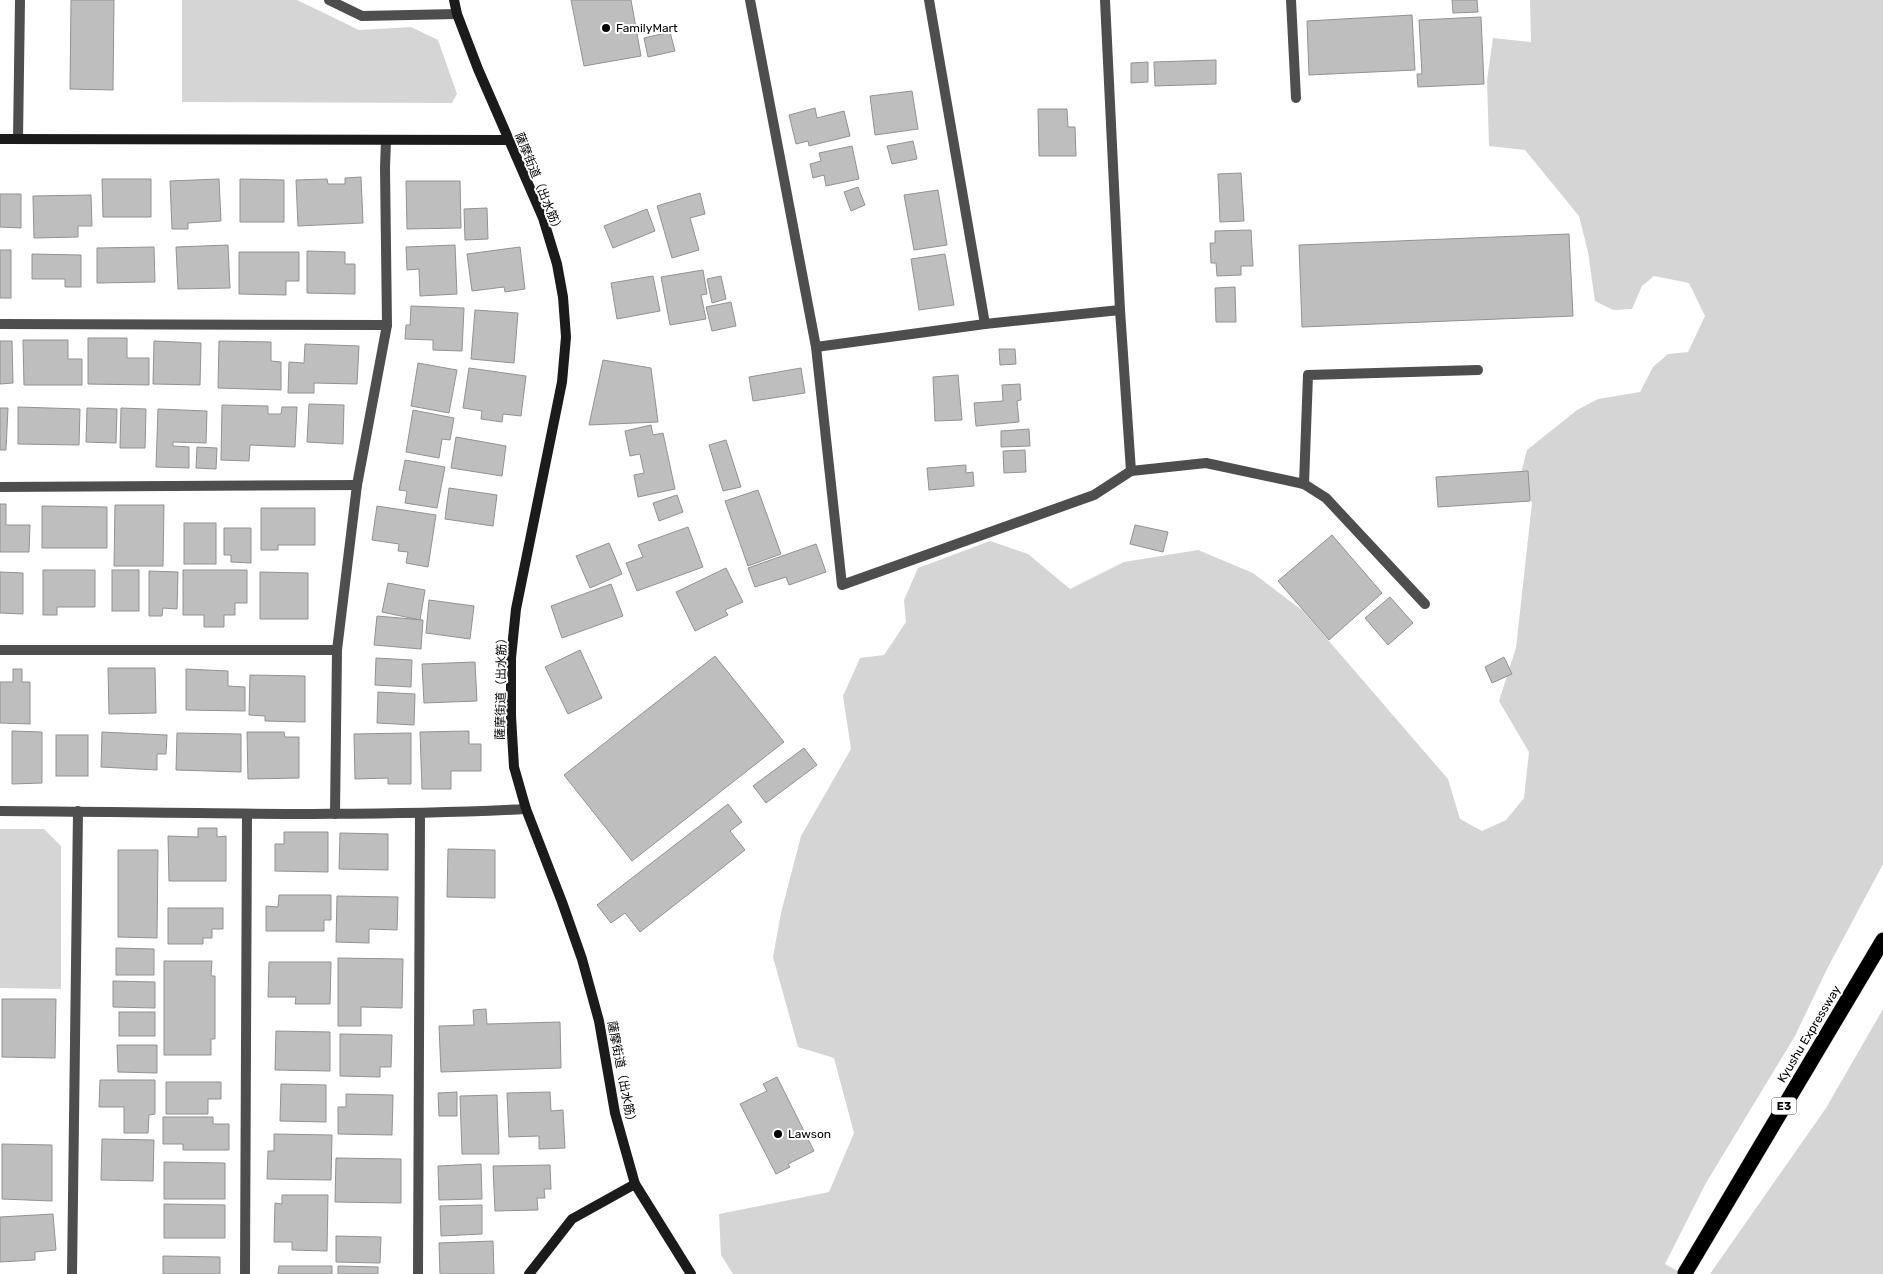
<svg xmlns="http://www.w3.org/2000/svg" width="1883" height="1274" viewBox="0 0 1883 1274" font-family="Rubik,'Noto Sans JP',sans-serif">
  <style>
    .green { fill: #d5d5d5 }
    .building { fill: #bebebe; stroke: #929292 }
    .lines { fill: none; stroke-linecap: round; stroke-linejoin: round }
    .highway-casing { stroke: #dbdbdb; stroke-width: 16 }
    .street { stroke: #4e4e4e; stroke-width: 10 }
    .secondary { stroke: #1b1b1b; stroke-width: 10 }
    .highway { stroke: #000; stroke-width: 15 }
    .poi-dot { fill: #000; stroke: #fff; stroke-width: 2 }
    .labels { text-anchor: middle; stroke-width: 4; stroke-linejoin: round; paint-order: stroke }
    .shield { fill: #fff; stroke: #4c4c4c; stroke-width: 1 }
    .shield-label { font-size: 11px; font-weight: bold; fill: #000 }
    .poi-label { font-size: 12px; fill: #000; stroke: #fff; text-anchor: start }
    .street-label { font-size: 12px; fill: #000; stroke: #fff }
  </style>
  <rect width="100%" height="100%" fill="#fff"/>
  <g class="green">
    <path d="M 182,0 L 297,0 L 359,30 L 411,27 L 438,40 L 457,94 L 452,103 L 182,102 Z"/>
    <path d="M 1530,0 L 1883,0 L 1883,864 L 1827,969 L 1795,1036 L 1706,1183 L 1665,1264 L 1683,1274 L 733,1274 L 721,1255 L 719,1214 L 829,1192 L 854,1133 L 834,1058 L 798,1047 L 773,957 L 781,913 L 801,836 L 851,749 L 843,696 L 860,658 L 884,655 L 906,622 L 904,600 L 918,568 L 990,541 L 1028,554 L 1070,589 L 1124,562 L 1198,550 L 1253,573 L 1303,611 L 1448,779 L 1460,819 L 1482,831 L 1506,820 L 1524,798 L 1529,752 L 1499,701 L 1516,648 L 1532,503 L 1520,477 L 1527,450 L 1577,410 L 1598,399 L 1640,392 L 1653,367 L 1668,354 L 1688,352 L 1705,316 L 1689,283 L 1654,276 L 1642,286 L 1632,309 L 1613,310 L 1595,301 L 1588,252 L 1579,216 L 1525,150 L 1489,146 L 1487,80 L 1493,38 L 1531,42 Z"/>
    <path d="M 0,829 L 44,829 L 61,846 L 61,989 L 0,988 Z"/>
    <path d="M 1883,1009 L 1883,1274 L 1710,1274 L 1826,1108 Z"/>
  </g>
  <g class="building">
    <path d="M 71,0 L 114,0 L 113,90 L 70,89 Z"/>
    <path d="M 571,0 L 631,0 L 641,56 L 584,66 Z"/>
    <path d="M 1452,0 L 1477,0 L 1478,12 L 1453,13 Z"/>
    <path d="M 1412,15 L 1415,70 L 1309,75 L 1307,21 Z"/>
    <path d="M 1481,17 L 1484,84 L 1418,87 L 1417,74 L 1422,74 L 1419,20 Z"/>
    <path d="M 670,32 L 675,51 L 648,57 L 644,38 Z"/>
    <path d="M 1216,60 L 1216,84 L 1155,86 L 1154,62 Z"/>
    <path d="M 1148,62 L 1148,82 L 1131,83 L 1131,63 Z"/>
    <path d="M 912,91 L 918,129 L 875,135 L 870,96 Z"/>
    <path d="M 815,108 L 817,118 L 844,111 L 850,136 L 809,146 L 808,141 L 796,144 L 789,115 Z"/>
    <path d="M 1038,109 L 1067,109 L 1068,127 L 1075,127 L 1076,156 L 1039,156 Z"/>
    <path d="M 913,141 L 917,159 L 892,164 L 887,146 Z"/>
    <path d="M 852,146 L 859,179 L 826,186 L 824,175 L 813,178 L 810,164 L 821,161 L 819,153 Z"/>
    <path d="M 1241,173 L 1244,221 L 1220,222 L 1218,174 Z"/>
    <path d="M 361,177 L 363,223 L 298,226 L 296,180 L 327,179 L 328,184 L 345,184 L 345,178 Z"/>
    <path d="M 102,179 L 151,179 L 151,217 L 103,217 Z"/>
    <path d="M 219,179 L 221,221 L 188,223 L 188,229 L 172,229 L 170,181 Z"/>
    <path d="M 240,179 L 284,180 L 284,222 L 240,222 Z"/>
    <path d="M 406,181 L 460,181 L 461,228 L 407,229 Z"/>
    <path d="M 858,187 L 865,205 L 851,211 L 844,192 Z"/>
    <path d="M 938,190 L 947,245 L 914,250 L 904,195 Z"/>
    <path d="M 700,193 L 705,214 L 690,218 L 699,250 L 672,258 L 657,206 Z"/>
    <path d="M 0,194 L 21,194 L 21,228 L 0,227 Z"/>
    <path d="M 91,195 L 92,226 L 78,226 L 78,237 L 34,238 L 33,196 Z"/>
    <path d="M 487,208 L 488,239 L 465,240 L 464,209 Z"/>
    <path d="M 647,209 L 655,231 L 613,248 L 604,226 Z"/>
    <path d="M 1251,230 L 1253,266 L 1241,266 L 1241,275 L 1217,276 L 1216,263 L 1211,263 L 1210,243 L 1215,243 L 1215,231 Z"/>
    <path d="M 1569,234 L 1573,316 L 1302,327 L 1299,245 Z"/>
    <path d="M 228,245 L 230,288 L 178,289 L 176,247 Z"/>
    <path d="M 455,245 L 457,294 L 420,296 L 419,269 L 407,270 L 406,247 Z"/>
    <path d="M 154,247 L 155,282 L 97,283 L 97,248 Z"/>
    <path d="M 520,247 L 525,289 L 505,292 L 504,287 L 472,291 L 467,254 Z"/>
    <rect x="0" y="250" width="11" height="48"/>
    <path d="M 307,251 L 345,252 L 345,264 L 355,264 L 355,294 L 307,293 Z"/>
    <path d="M 239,252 L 299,252 L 299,281 L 286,281 L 286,295 L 239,294 Z"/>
    <path d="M 32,254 L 81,255 L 81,287 L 65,287 L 65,279 L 32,279 Z"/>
    <path d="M 945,254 L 954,305 L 919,310 L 911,259 Z"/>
    <path d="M 703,270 L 707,294 L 701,295 L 706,319 L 670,325 L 661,277 Z"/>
    <path d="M 653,276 L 660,311 L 617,319 L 611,283 Z"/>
    <path d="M 721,276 L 726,299 L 712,303 L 707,279 Z"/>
    <path d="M 1235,287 L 1236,322 L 1216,322 L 1215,288 Z"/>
    <path d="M 731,302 L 736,326 L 712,331 L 706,307 Z"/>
    <path d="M 411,306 L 464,308 L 462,351 L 433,350 L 433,340 L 405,339 L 406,325 L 410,325 Z"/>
    <path d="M 475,310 L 518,313 L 514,363 L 471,359 Z"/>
    <path d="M 88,338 L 127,338 L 127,358 L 149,358 L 149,385 L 88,384 Z"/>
    <path d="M 23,340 L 68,340 L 68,359 L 82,359 L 82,385 L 24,385 Z"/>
    <path d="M 0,341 L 12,341 L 13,383 L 0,384 Z"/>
    <path d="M 154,341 L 201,343 L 200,385 L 153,384 Z"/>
    <path d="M 219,341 L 271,342 L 271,361 L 281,362 L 281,390 L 218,388 Z"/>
    <path d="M 305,344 L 359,346 L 357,384 L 314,383 L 314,393 L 288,393 L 289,362 L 304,363 Z"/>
    <path d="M 999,349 L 1015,349 L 1016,364 L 1000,365 Z"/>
    <path d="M 603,360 L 651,368 L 658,422 L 589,425 Z"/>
    <path d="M 418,363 L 457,370 L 449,413 L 411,406 Z"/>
    <path d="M 469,368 L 526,376 L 521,416 L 503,414 L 502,422 L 481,419 L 482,411 L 463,408 Z"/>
    <path d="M 801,368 L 805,393 L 753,401 L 749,377 Z"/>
    <path d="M 958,375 L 962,420 L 935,421 L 933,377 Z"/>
    <path d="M 1020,384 L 1021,400 L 1017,401 L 1019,422 L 976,426 L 974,403 L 1003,401 L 1002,385 Z"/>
    <path d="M 309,404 L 344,405 L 343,444 L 307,442 Z"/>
    <path d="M 222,405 L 268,406 L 268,414 L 281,414 L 282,407 L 297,407 L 295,447 L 250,445 L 249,461 L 221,460 Z"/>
    <path d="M 18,407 L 80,409 L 79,445 L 18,444 Z"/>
    <path d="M 0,408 L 8,408 L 6,450 L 0,450 Z"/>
    <path d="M 87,408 L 117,409 L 116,443 L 86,442 Z"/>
    <path d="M 121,408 L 146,409 L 145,448 L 120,448 Z"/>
    <path d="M 158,409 L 207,411 L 206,443 L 173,442 L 173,446 L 189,447 L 189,468 L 156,467 Z"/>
    <path d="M 413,410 L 454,418 L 450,440 L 442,439 L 439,458 L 406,452 Z"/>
    <path d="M 651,425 L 653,435 L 663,433 L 675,489 L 638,497 L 634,475 L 644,473 L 640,454 L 630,456 L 625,431 Z"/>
    <path d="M 1029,429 L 1030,446 L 1001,447 L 1001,431 Z"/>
    <path d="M 456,437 L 506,446 L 502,476 L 451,468 Z"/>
    <path d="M 726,440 L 741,487 L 723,491 L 709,445 Z"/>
    <path d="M 197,447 L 217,448 L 216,469 L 196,468 Z"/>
    <path d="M 1025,450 L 1026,472 L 1004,473 L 1003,451 Z"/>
    <path d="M 405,460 L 445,467 L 437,508 L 405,503 L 407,491 L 399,490 Z"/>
    <path d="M 966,465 L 966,473 L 973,472 L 974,486 L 929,490 L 927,468 Z"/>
    <path d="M 1528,471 L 1530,501 L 1438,507 L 1436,477 Z"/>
    <path d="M 449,488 L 497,495 L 493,526 L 445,519 Z"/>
    <path d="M 758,490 L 781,554 L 748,566 L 725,501 Z"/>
    <path d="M 677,495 L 683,512 L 659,521 L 653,503 Z"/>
    <path d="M 0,504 L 6,504 L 6,525 L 30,525 L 29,552 L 0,552 Z"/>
    <path d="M 115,505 L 164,505 L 163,566 L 114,566 Z"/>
    <path d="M 42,506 L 107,507 L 107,548 L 42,548 Z"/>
    <path d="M 377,506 L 436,515 L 428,567 L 406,563 L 408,552 L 398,551 L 399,544 L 372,540 Z"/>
    <path d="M 261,508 L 315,508 L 315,545 L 278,545 L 278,550 L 261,550 Z"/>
    <rect x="184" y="523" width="32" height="41"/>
    <path d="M 1135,525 L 1168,532 L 1163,552 L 1130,544 Z"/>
    <path d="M 688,527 L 703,567 L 637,591 L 626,563 L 643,557 L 638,545 Z"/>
    <path d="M 224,528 L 251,528 L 251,563 L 231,562 L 231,555 L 224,555 Z"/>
    <path d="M 1332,535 L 1382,593 L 1329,640 L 1278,581 Z"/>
    <path d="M 609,543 L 622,574 L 590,588 L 576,556 Z"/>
    <path d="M 816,544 L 826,572 L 789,585 L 786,577 L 755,587 L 748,568 Z"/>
    <path d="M 726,568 L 743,602 L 725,610 L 728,615 L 695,631 L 676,592 Z"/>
    <path d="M 43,570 L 95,570 L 95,607 L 57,607 L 57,615 L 43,615 Z"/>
    <rect x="112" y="570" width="27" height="41"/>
    <path d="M 183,570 L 247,570 L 247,603 L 235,603 L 235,615 L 224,615 L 224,627 L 204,627 L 204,615 L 183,615 Z"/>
    <path d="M 149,571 L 178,572 L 177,609 L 163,608 L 162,616 L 149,616 Z"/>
    <path d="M 0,572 L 23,573 L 23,614 L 0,613 Z"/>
    <path d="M 260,572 L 308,573 L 308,619 L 260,619 Z"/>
    <path d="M 388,583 L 425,590 L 420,620 L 382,612 Z"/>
    <path d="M 611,584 L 623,616 L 562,638 L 551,606 Z"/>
    <path d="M 1390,597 L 1413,623 L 1388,645 L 1365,618 Z"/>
    <path d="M 429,600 L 474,606 L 470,639 L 426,633 Z"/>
    <path d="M 377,616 L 423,620 L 421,649 L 374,645 Z"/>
    <path d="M 580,650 L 602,698 L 568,714 L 545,667 Z"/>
    <path d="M 715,656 L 784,742 L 632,861 L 564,775 Z"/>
    <path d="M 1504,657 L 1512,674 L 1492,683 L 1485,667 Z"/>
    <path d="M 376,658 L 412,660 L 411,687 L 375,685 Z"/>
    <path d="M 475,662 L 477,701 L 424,703 L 422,664 Z"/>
    <path d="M 108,668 L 155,668 L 156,713 L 109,714 Z"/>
    <path d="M 13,669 L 22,669 L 22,682 L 30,682 L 30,724 L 0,723 L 0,682 L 13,682 Z"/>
    <path d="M 186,669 L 228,671 L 228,686 L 245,687 L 245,711 L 186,710 Z"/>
    <path d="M 250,675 L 305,676 L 305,722 L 265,721 L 265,716 L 249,715 Z"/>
    <path d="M 378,692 L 415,694 L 414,725 L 377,723 Z"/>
    <path d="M 12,731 L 42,732 L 42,783 L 12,784 Z"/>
    <path d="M 469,731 L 469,744 L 481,744 L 481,771 L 451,771 L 451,789 L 422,789 L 420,732 Z"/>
    <path d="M 102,732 L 167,735 L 166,754 L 157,754 L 157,770 L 101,767 Z"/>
    <path d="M 247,732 L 284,732 L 285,737 L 299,737 L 299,778 L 248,779 Z"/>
    <path d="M 177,733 L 241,734 L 241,772 L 176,770 Z"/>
    <path d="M 411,733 L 411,784 L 388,784 L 388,778 L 355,779 L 354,734 Z"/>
    <rect x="56" y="735" width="32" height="41"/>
    <path d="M 804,748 L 817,765 L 766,803 L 753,786 Z"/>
    <path d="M 728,804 L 742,822 L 730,831 L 745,850 L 640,932 L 625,913 L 611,923 L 597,905 Z"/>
    <path d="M 198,828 L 217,828 L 217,837 L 226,836 L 226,881 L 169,881 L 168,836 L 198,837 Z"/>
    <path d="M 284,832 L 328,832 L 328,872 L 275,871 L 275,844 L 284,844 Z"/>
    <path d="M 340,833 L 388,834 L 388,870 L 339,869 Z"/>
    <path d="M 448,849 L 495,850 L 495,898 L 447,897 Z"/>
    <path d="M 118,850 L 158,850 L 157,938 L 118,937 Z"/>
    <path d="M 279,895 L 331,895 L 331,920 L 324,920 L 324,931 L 266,931 L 266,906 L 278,907 Z"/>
    <path d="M 337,896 L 398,897 L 397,930 L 369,929 L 369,943 L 336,942 Z"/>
    <path d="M 168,908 L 223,908 L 223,929 L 212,929 L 212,938 L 203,938 L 203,944 L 168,944 Z"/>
    <path d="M 116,948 L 154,949 L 154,975 L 116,975 Z"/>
    <path d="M 338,958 L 403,959 L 402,1008 L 361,1007 L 361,1026 L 338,1026 Z"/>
    <path d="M 164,961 L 212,961 L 211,976 L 215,976 L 215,1039 L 211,1039 L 211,1055 L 164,1055 Z"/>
    <path d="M 269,962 L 331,962 L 330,1004 L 295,1004 L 296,997 L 268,997 Z"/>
    <path d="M 113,981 L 155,982 L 155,1008 L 113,1007 Z"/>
    <path d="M 2,999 L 56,999 L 55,1058 L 2,1057 Z"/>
    <path d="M 486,1009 L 487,1024 L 560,1022 L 561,1068 L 441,1072 L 439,1026 L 474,1025 L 473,1010 Z"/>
    <rect x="119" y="1012" width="36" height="24"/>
    <path d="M 276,1031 L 330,1032 L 330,1071 L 275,1070 Z"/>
    <path d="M 340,1034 L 392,1035 L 391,1067 L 380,1067 L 380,1077 L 340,1076 Z"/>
    <path d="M 117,1045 L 157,1045 L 157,1073 L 118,1072 Z"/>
    <path d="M 777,1077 L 814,1151 L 788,1164 L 790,1167 L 776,1174 L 740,1104 L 767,1091 L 763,1084 Z"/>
    <path d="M 100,1080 L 155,1080 L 155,1114 L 149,1115 L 148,1133 L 124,1133 L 124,1107 L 99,1107 Z"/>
    <path d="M 166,1082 L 221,1082 L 221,1099 L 208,1099 L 208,1114 L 166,1114 Z"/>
    <path d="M 281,1084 L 326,1085 L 326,1122 L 280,1121 Z"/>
    <path d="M 457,1092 L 457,1116 L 439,1116 L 438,1093 Z"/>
    <path d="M 550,1092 L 551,1111 L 563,1110 L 565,1148 L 539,1149 L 539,1136 L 509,1137 L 507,1093 Z"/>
    <path d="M 346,1094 L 393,1095 L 392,1135 L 338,1134 L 338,1107 L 346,1107 Z"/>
    <path d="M 497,1095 L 499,1154 L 462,1154 L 460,1096 Z"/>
    <path d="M 163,1117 L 213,1117 L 213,1124 L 229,1124 L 229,1150 L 183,1150 L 183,1144 L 163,1144 Z"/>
    <path d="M 274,1134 L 332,1135 L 331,1180 L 267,1179 L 268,1151 L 274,1151 Z"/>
    <path d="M 102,1139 L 154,1140 L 153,1181 L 101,1180 Z"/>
    <path d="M 2,1144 L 52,1145 L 52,1201 L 2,1199 Z"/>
    <path d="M 336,1158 L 401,1159 L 401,1203 L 335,1202 Z"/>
    <path d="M 164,1162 L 225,1163 L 225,1199 L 164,1199 Z"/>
    <path d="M 481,1164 L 482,1199 L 439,1200 L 438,1166 Z"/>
    <path d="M 550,1165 L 551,1189 L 544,1189 L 545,1198 L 537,1198 L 538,1210 L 495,1211 L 493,1166 Z"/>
    <path d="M 282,1195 L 328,1195 L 327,1251 L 292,1250 L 292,1242 L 274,1242 L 275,1203 L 282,1204 Z"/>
    <path d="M 164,1204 L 225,1205 L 225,1238 L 164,1238 Z"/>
    <path d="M 482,1205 L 482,1234 L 441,1236 L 440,1206 Z"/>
    <path d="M 53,1214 L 56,1250 L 35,1252 L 35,1260 L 0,1262 L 0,1217 Z"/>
    <path d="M 336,1236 L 381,1237 L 380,1263 L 336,1262 Z"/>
    <path d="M 493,1241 L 494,1274 L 440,1274 L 439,1243 Z"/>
    <path d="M 163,1256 L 220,1257 L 220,1274 L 163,1274 Z"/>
    <path d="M 279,1266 L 332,1266 L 332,1274 L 278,1274 Z"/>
    <path d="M 338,1266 L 378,1267 L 378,1274 L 338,1274 Z"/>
  </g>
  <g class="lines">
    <g class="highway-casing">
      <path id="highway" d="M 1685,1273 L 1883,940"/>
    </g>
    <g class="street">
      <path d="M 329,0 L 362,16 L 457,14"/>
      <path d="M 750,0 L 816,347 L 842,585 L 1094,495 L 1131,471 L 1206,463 L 1304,484 L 1326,498 L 1425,604"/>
      <path d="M 929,0 L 985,324"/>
      <path d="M 1105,0 L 1120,310 L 1131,471"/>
      <path d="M 1291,0 L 1296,98"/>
      <path d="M 18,139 L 20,0"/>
      <path d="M 0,324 L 387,325"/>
      <path d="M 816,347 L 985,324 L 1120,310"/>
      <path d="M 1304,484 L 1308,375 L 1478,370"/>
      <path d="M 0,487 L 357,485"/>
      <path d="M 0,650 L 337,650"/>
      <path d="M 0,811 C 175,812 351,818 526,809"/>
      <path d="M 335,814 L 337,650 L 357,485 L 387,325 L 385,168 L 386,140"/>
      <path d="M 72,1274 L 78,811"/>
      <path d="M 245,1274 L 247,815"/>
      <path d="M 418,1274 L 420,813"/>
    </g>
    <g class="secondary">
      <path d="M 454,0 L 457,14 L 478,69 L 543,218 L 557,264 L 563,297 L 566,337 L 562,382 L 516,609 L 511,658 L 511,716 L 514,767 L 526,809 L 562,902 L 582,959 L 599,1021 L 615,1113 L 635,1184 L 691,1274"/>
      <path d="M 0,139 L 508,140"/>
      <path d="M 529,1274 L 572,1219 L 635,1184"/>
    </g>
    <use href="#highway" class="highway"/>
  </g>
  <g class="poi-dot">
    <circle cx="606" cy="28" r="5"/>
    <circle cx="778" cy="1134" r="5"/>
  </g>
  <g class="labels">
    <rect class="shield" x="1771.5" y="1097.5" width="25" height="17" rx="4"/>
    <g class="shield-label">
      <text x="1784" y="1110">E3</text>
    </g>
    <g class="poi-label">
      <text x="616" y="32">FamilyMart</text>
      <text x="788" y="1138">Lawson</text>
    </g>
    <g class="street-label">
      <text transform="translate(539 183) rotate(68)" y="4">薩摩街道（出水筋）</text>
      <text transform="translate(501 686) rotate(-89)" y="4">薩摩街道（出水筋）</text>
      <text transform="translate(1809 1034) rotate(-59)" y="4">Kyushu Expressway</text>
      <text transform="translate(622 1074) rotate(79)" y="4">薩摩街道（出水筋）</text>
    </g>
  </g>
</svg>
